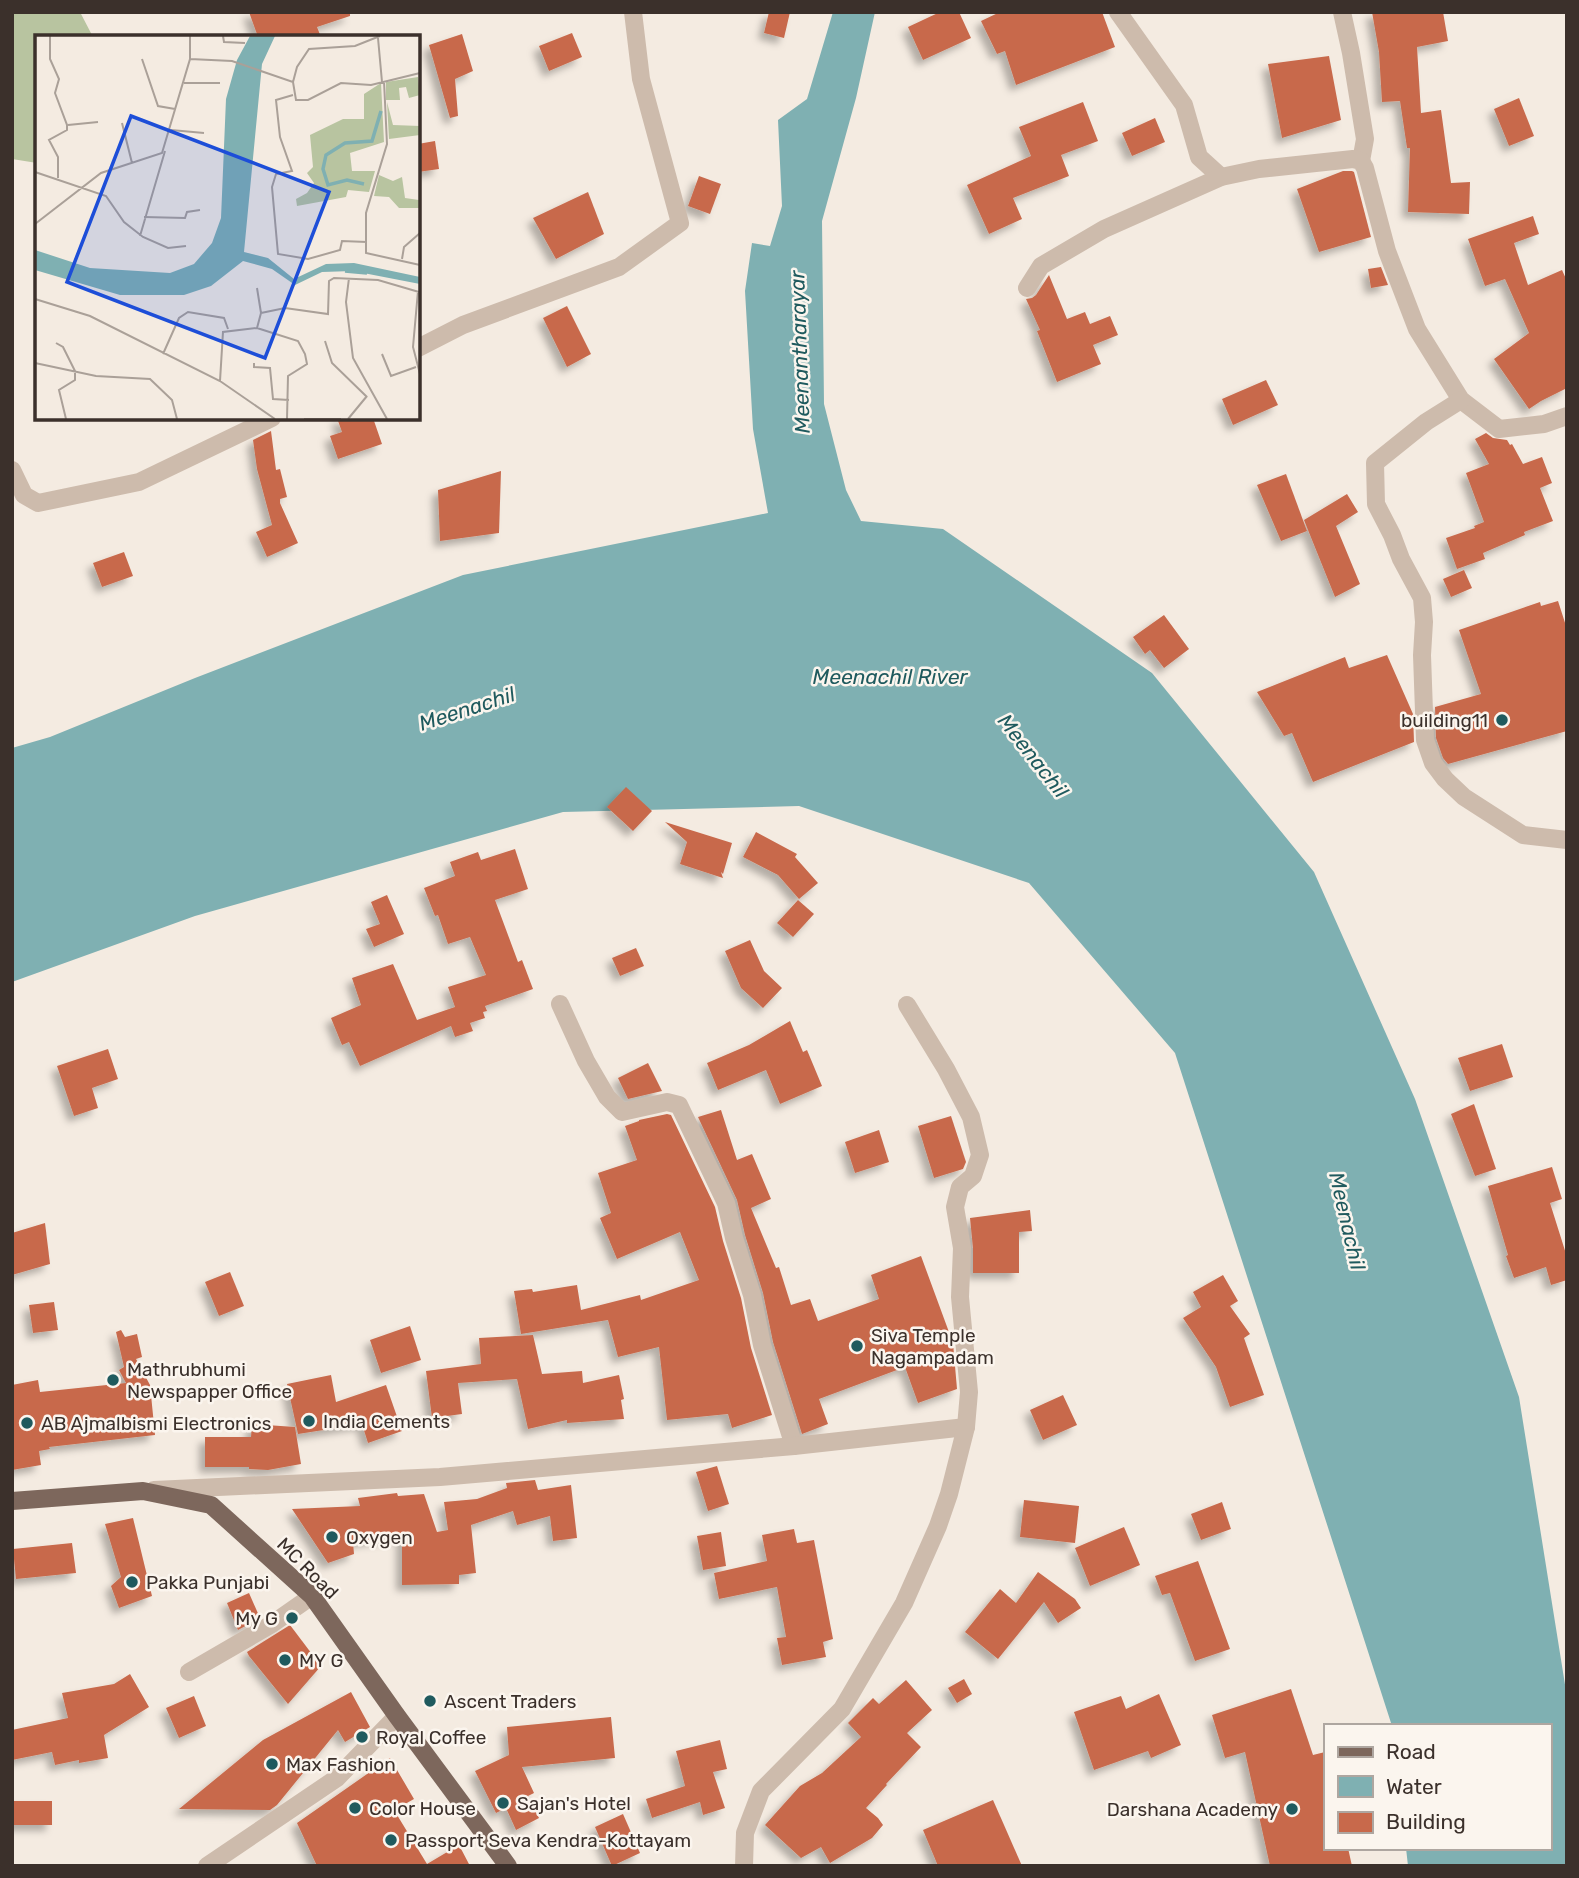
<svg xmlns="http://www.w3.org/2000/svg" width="1579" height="1878" viewBox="0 0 1579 1878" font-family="Rubik,sans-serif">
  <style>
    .green { fill: #b8c4a0 }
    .water { fill: #7fb0b2 }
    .building { fill: #c8694b; filter: url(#shadow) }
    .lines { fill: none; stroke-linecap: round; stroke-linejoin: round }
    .minor { stroke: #cdbbac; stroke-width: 18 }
    .major { stroke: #7d675c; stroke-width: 18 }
    .poi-dot { fill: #1f5a5e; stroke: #fbf5ee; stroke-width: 2.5 }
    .labels { text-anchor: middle; stroke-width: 5; stroke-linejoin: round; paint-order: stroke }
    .poi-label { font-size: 19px; fill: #3b302b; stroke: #fbf5ee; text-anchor: start }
    .street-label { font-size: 19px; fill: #3b302b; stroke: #fbf5ee }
    .water-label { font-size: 21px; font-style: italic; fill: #1f5a5e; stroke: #fbf5ee }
    .inset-river { fill: none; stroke: #7fb0b2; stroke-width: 3.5 }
    .inset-road { fill: none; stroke: #aaa098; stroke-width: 2 }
    .view { fill: #1d4ed8; fill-opacity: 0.15; stroke: #1d4ed8; stroke-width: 3.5 }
    .inset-edge { fill: none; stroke: #3b302b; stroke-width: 3.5 }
  </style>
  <defs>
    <filter id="shadow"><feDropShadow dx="-6" dy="6" stdDeviation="3.5" flood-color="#0004"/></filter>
  </defs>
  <rect width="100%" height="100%" fill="#f4ebe1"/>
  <path class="green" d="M 12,12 L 80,12 L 93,37 L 37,37 L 37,163 L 12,159 Z"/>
  <path class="water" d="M 833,12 L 875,12 L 856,98 L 822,221 L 824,404 L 846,490 L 861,521 L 943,529 L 1152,673 L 1314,872 L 1415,1099 L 1519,1397 L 1567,1697 L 1567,1866 L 1408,1866 L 1406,1848 L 1549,1848 L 1549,1726 L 1392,1726 L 1175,1053 L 1029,883 L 799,806 L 563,812 L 195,916 L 12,982 L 12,748 L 50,737 L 195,678 L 463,575 L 768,513 L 753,429 L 745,291 L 752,243 L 770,246 L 782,206 L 778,120 L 807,99 Z"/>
  <g class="building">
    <path d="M 249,12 L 350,12 L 350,16 L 317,27 L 321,37 L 258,37 Z"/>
    <path d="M 769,12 L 790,12 L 784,38 L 764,33 Z"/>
    <path d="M 940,12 L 959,12 L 971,38 L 923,60 L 908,27 Z"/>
    <path d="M 1000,12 L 1102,12 L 1115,47 L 1016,85 L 1005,51 L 997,54 L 981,21 Z"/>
    <path d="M 1372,12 L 1443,12 L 1448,41 L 1417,47 L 1421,113 L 1441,110 L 1451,183 L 1470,182 L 1469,214 L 1408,212 L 1410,148 L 1407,148 L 1400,101 L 1382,102 L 1379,52 Z"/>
    <path d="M 572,33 L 582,57 L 549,71 L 539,46 Z"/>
    <path d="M 462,34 L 473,71 L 455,79 L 458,116 L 450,118 L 429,45 Z"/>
    <path d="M 1329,56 L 1341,120 L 1282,138 L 1268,64 Z"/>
    <path d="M 1519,98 L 1534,136 L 1509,146 L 1494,109 Z"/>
    <path d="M 1083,102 L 1098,141 L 1061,155 L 1069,176 L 1013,198 L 1022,219 L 989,234 L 967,185 L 1031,156 L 1019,127 Z"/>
    <path d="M 1155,118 L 1165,142 L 1132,156 L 1122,133 Z"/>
    <path d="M 435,141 L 439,169 L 418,172 L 418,144 Z"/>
    <path d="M 1343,171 L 1352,171 L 1354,172 L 1371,237 L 1319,252 L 1297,189 Z"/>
    <path d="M 699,176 L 721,184 L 710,214 L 688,206 Z"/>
    <path d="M 588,192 L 604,234 L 556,259 L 533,218 Z"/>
    <path d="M 1533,216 L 1539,234 L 1514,243 L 1528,285 L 1562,270 L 1567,281 L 1567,388 L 1541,401 L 1529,409 L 1494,359 L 1529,333 L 1505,279 L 1485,286 L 1468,239 Z"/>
    <path d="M 1381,267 L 1388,285 L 1371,288 L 1368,269 Z"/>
    <path d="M 1049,275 L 1067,319 L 1085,312 L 1090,324 L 1110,316 L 1118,335 L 1093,345 L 1101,364 L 1057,382 L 1037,331 L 1040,330 L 1026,299 L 1032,298 L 1036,295 Z"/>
    <path d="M 567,306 L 591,354 L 567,367 L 543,318 Z"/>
    <path d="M 1266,380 L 1278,405 L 1233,425 L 1222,399 Z"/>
    <path d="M 337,418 L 373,418 L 382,444 L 338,459 L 330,436 L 342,432 Z"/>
    <path d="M 271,431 L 276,470 L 280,469 L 287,497 L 280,499 L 280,503 L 298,543 L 267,557 L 256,532 L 272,525 L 257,469 L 253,440 Z"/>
    <path d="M 1486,433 L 1493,438 L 1507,440 L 1510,445 L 1512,444 L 1523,464 L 1542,457 L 1552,483 L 1540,488 L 1553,521 L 1524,532 L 1525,535 L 1483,553 L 1485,559 L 1457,569 L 1446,538 L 1475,528 L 1474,526 L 1484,522 L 1466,473 L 1489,464 L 1475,439 Z"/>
    <path d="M 501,471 L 499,533 L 440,541 L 438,490 Z"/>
    <path d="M 1286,474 L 1307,531 L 1281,541 L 1257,485 Z"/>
    <path d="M 1347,494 L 1358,512 L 1336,526 L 1360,584 L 1335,597 L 1304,520 Z"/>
    <path d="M 124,552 L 133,576 L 102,587 L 93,563 Z"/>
    <path d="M 1464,570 L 1472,588 L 1451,597 L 1443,579 Z"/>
    <path d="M 1558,601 L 1567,629 L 1567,731 L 1448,764 L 1443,758 L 1436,738 L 1435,707 L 1481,694 L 1459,630 L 1540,602 L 1541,606 Z"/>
    <path d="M 1164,615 L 1189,649 L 1164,668 L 1150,650 L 1145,654 L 1133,637 Z"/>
    <path d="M 1387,655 L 1413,714 L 1414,742 L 1313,782 L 1292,733 L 1284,736 L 1257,692 L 1345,657 L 1349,668 Z"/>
    <path d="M 626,787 L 652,811 L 633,831 L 607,807 Z"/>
    <path d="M 665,822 L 732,843 L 723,874 L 721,872 L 723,878 L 680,864 L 687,842 Z"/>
    <path d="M 756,832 L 797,854 L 795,857 L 818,883 L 799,899 L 778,875 L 743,857 Z"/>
    <path d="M 515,849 L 528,889 L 495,900 L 518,962 L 522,960 L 533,989 L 485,1006 L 487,1011 L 483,1012 L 485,1018 L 470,1023 L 473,1031 L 455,1037 L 451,1026 L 360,1066 L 349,1042 L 342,1045 L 331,1018 L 361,1005 L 352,978 L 393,964 L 417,1020 L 455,1007 L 448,987 L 486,975 L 470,937 L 448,944 L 438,915 L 435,916 L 424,888 L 455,876 L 450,862 L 478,852 L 481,860 Z"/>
    <path d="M 387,895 L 404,934 L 374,947 L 366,929 L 380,924 L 371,902 Z"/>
    <path d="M 798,900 L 814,914 L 793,937 L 777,923 Z"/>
    <path d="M 750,940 L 764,971 L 782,988 L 763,1008 L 741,988 L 725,951 Z"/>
    <path d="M 636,948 L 644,966 L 620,976 L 612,958 Z"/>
    <path d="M 790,1021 L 803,1052 L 807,1050 L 822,1086 L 780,1104 L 766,1070 L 718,1090 L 707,1063 L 749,1045 Z"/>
    <path d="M 1502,1044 L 1513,1077 L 1470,1091 L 1458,1058 Z"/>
    <path d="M 108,1049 L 118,1079 L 92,1088 L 98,1108 L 74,1116 L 57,1066 Z"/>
    <path d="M 648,1063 L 662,1091 L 628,1099 L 618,1078 Z"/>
    <path d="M 1474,1104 L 1496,1169 L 1475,1176 L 1451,1114 Z"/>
    <path d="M 721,1110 L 737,1160 L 752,1154 L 771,1199 L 751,1208 L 776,1268 L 779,1267 L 791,1305 L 810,1299 L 818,1321 L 879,1299 L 871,1275 L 921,1256 L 953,1343 L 957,1389 L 918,1403 L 905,1367 L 819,1399 L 828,1424 L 802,1434 L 773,1342 L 763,1293 L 745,1235 L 737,1200 L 698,1117 Z"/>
    <path d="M 667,1114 L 671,1115 L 715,1207 L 723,1241 L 741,1298 L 751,1348 L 772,1415 L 732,1428 L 728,1414 L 667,1420 L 659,1347 L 618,1357 L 608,1320 L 521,1334 L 514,1291 L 532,1289 L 533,1292 L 577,1285 L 581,1310 L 640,1295 L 641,1300 L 699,1280 L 680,1232 L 617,1259 L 600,1218 L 611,1213 L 598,1173 L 637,1160 L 625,1126 L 639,1121 L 639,1120 Z"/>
    <path d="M 951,1116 L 966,1162 L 963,1169 L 934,1178 L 918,1126 Z"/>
    <path d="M 879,1130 L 889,1162 L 855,1173 L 845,1142 Z"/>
    <path d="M 1552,1167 L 1562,1199 L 1550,1203 L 1567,1257 L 1567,1280 L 1551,1285 L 1546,1267 L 1514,1278 L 1506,1256 L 1508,1255 L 1488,1186 Z"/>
    <path d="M 1030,1210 L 1032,1231 L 1019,1232 L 1019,1273 L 973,1273 L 973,1248 L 970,1218 Z"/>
    <path d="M 45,1223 L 50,1264 L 12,1275 L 12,1233 Z"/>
    <path d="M 230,1272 L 244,1306 L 219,1316 L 205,1282 Z"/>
    <path d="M 1223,1275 L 1238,1301 L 1230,1306 L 1250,1334 L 1244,1338 L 1264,1395 L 1230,1407 L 1216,1367 L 1183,1318 L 1201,1307 L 1193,1292 Z"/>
    <path d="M 54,1302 L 58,1330 L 33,1333 L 29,1305 Z"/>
    <path d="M 410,1326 L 421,1360 L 381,1373 L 370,1340 Z"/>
    <path d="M 121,1330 L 125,1337 L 137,1334 L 142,1357 L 136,1359 L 150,1385 L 155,1435 L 49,1447 L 50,1449 L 39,1451 L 41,1465 L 12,1470 L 12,1385 L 38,1380 L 40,1392 L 126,1383 L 119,1370 L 124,1367 L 116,1332 Z"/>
    <path d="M 533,1335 L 542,1374 L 582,1371 L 583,1383 L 619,1375 L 624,1399 L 621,1400 L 624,1419 L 567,1423 L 567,1420 L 528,1429 L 517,1379 L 458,1383 L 462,1414 L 432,1418 L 426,1371 L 481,1364 L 479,1338 Z"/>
    <path d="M 331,1375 L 336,1402 L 386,1385 L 402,1431 L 368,1443 L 362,1424 L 298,1434 L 287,1384 Z"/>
    <path d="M 1063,1395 L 1077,1425 L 1043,1440 L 1030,1410 Z"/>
    <path d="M 252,1424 L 295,1427 L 301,1464 L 268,1470 L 249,1469 L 249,1467 L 205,1467 L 205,1437 L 251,1437 Z"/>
    <path d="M 717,1466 L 729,1504 L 708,1511 L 696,1472 Z"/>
    <path d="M 535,1480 L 538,1490 L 571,1485 L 577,1538 L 553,1541 L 550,1516 L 517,1525 L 513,1511 L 471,1525 L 476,1573 L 459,1575 L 459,1584 L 402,1585 L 402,1536 L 353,1542 L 354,1554 L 328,1563 L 292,1509 L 360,1506 L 358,1498 L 397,1493 L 398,1496 L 424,1494 L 437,1532 L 448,1530 L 444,1502 L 477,1499 L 507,1488 L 506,1483 Z"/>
    <path d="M 1024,1500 L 1079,1506 L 1075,1543 L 1020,1537 Z"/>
    <path d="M 1222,1502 L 1231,1529 L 1201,1540 L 1191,1514 Z"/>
    <path d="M 133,1518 L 152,1596 L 119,1608 L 111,1586 L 121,1577 L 105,1524 Z"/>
    <path d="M 1124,1527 L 1140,1565 L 1090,1586 L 1075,1548 Z"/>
    <path d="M 794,1529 L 797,1543 L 814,1540 L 833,1639 L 823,1642 L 826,1657 L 782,1665 L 777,1638 L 786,1637 L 777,1587 L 719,1599 L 714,1573 L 767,1561 L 762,1535 Z"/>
    <path d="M 721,1532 L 726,1566 L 703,1570 L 697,1536 Z"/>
    <path d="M 72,1543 L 76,1573 L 16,1579 L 13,1549 Z"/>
    <path d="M 1198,1561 L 1230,1649 L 1195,1661 L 1170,1593 L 1162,1595 L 1155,1576 Z"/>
    <path d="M 1038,1572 L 1075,1599 L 1081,1608 L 1058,1623 L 1044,1602 L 998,1659 L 965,1632 L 1000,1589 L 1016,1603 Z"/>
    <path d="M 249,1593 L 260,1618 L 238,1630 L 227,1603 Z"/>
    <path d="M 290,1625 L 321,1666 L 288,1704 L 249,1656 L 247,1652 Z"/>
    <path d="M 130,1674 L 149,1707 L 104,1735 L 108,1758 L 79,1763 L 79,1760 L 55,1765 L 52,1752 L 12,1760 L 12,1730 L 68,1718 L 62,1693 L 114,1684 Z"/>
    <path d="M 964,1679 L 972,1694 L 957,1703 L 948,1688 Z"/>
    <path d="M 906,1680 L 932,1710 L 907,1733 L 921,1747 L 886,1784 L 887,1785 L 866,1808 L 878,1818 L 883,1825 L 872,1838 L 830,1863 L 821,1847 L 801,1858 L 765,1825 L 800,1786 L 822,1773 L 861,1737 L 848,1723 L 873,1698 L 879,1704 Z"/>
    <path d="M 1291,1689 L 1313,1755 L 1325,1752 L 1325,1848 L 1348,1848 L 1352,1866 L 1270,1866 L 1245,1752 L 1225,1758 L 1212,1715 Z"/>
    <path d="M 351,1692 L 370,1727 L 345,1742 L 338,1730 L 277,1805 L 270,1810 L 179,1809 L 263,1740 Z"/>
    <path d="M 1159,1694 L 1181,1745 L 1151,1758 L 1148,1751 L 1094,1770 L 1074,1712 L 1121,1696 L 1126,1709 Z"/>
    <path d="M 194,1696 L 206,1726 L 179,1738 L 166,1708 Z"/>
    <path d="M 611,1717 L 615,1758 L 522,1767 L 534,1793 L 528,1796 L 539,1818 L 516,1830 L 506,1808 L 496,1813 L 475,1771 L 509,1755 L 507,1727 Z"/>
    <path d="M 720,1740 L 727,1769 L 713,1772 L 725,1808 L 703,1815 L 700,1802 L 652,1818 L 646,1799 L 685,1786 L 676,1751 Z"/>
    <path d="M 390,1758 L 414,1799 L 394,1810 L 427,1864 L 459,1845 L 470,1866 L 317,1866 L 297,1823 Z"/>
    <path d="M 993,1800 L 1022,1866 L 938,1866 L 923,1830 Z"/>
    <rect x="12" y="1801" width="40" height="24"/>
    <path d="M 623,1814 L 640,1853 L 612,1866 L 595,1827 Z"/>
  </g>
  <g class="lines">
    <g class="minor">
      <path d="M 1118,12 L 1184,105 L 1199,157 L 1221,177"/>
      <path d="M 1342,12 L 1351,53 L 1365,139 L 1361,161"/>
      <path d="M 1027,288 L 1041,266 L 1104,229 L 1221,177 L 1259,169 L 1353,159 L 1361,161 L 1365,168 L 1387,251 L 1417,329 L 1461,400 L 1499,429 L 1544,424 L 1567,416"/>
      <path d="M 418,348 L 463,325 L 619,267 L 680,223 L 641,79 L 633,12"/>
      <path d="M 1461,400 L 1426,422 L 1375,463 L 1376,504 L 1392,535 L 1401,559 L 1422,598 L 1424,622 L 1422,655 L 1425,740 L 1433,763 L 1445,779 L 1464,797 L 1523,835 L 1567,840"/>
      <path d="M 12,470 L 24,495 L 38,503 L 139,482 L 272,418"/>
      <path d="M 560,1004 L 586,1061 L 607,1097 L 622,1112 L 667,1102 L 679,1105 L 726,1203 L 734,1238 L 752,1295 L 762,1345 L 794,1446"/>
      <path d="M 154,1490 L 440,1477 L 794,1446 L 966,1427"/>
      <path d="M 189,1672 L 272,1624 L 312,1596"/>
      <path d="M 207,1866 L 337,1778 L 397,1716"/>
      <path d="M 744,1866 L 745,1833 L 761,1791 L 842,1709 L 904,1603 L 938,1526 L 949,1494 L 966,1427 L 969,1392 L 960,1297 L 962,1248 L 955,1207 L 960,1187 L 973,1176 L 980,1155 L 971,1117 L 946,1069 L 907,1005"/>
    </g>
    <path class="major" d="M 12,1501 L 143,1491 L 211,1505 L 312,1596 L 397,1716 L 508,1866"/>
  </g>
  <g class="poi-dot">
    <circle cx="1502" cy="720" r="7"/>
    <circle cx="857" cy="1346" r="7"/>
    <circle cx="113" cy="1380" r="7"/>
    <circle cx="309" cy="1421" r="7"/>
    <circle cx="27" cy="1423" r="7"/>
    <circle cx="332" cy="1537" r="7"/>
    <circle cx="132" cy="1582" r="7"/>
    <circle cx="292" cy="1618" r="7"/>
    <circle cx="285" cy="1660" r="7"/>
    <circle cx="430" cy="1701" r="7"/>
    <circle cx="362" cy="1737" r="7"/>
    <circle cx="272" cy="1764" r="7"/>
    <circle cx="503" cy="1803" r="7"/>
    <circle cx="355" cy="1808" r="7"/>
    <circle cx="1292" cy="1809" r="7"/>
    <circle cx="391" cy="1840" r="7"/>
  </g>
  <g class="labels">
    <g class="poi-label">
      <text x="1488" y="727" text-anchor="end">building11</text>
      <text x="871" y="1342">Siva Temple<tspan x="871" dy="22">Nagampadam</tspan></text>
      <text x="127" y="1376">Mathrubhumi<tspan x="127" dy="22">Newspapper Office</tspan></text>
      <text x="323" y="1428">India Cements</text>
      <text x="41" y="1430">AB Ajmalbismi Electronics</text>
      <text x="346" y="1544">Oxygen</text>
      <text x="146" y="1589">Pakka Punjabi</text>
      <text x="278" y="1625" text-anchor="end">My G</text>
      <text x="299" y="1667">MY G</text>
      <text x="444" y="1708">Ascent Traders</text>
      <text x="376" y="1744">Royal Coffee</text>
      <text x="286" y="1771">Max Fashion</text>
      <text x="517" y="1810">Sajan's Hotel</text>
      <text x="369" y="1815">Color House</text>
      <text x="1278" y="1816" text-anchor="end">Darshana Academy</text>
      <text x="405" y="1847">Passport Seva Kendra-Kottayam</text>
    </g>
    <g class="street-label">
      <text transform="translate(308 1568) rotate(45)" y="7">MC Road</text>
    </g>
    <g class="water-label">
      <text transform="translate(800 352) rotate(-92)" y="7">Meenantharayar</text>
      <text x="890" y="684">Meenachil River</text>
      <text transform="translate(467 709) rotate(-18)" y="7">Meenachil</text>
      <text transform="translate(1033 756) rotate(52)" y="7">Meenachil</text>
      <text transform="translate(1347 1221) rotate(77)" y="7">Meenachil</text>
    </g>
  </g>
  <g transform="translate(35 35)">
    <rect width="385" height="385" fill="#f4ebe1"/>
    <path d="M 383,42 L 385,60 L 374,63 L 371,52 L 364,53 L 365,65 L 351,65 L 351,47 ZM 346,48 L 349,107 L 315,118 L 317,136 L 340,136 L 334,157 L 313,155 L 311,162 L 262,171 L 261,164 L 272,158 L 279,148 L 272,138 L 278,132 L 275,100 L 308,84 L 329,84 L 329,59 ZM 352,67 L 358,90 L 385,91 L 385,100 L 354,104 ZM 344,140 L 358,146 L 367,142 L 370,163 L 384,165 L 384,173 L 364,173 L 354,162 L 339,161 Z" fill="#b8c4a0"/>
    <path d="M 215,1 L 240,1 L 227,29 L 209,217 L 233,223 L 259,244 L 291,229 L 319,228 L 385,242 L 385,249 L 318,236 L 287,237 L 260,250 L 237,234 L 208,226 L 176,251 L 149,260 L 85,260 L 0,235 L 0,215 L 55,233 L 135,238 L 159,229 L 177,208 L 186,183 L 191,64 L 202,25 Z" fill="#7fb0b2"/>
    <path class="inset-river" d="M 329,149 L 312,145 L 293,150 L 288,134 L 291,120 L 310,108 L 337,106 L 346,76M 310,236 L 332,238"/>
    <path class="inset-road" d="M 15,1 L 15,24 L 24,44 L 20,58 L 32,90 L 32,95 L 14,105 L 23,122 L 23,143M 188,1 L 189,7 L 210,8M 343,3 L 347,47M 107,24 L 123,71 L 140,74M 155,24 L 197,26 L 258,47 L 261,65 L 273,65 L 306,48 L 336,50 L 385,38M 349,46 L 352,109 L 331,178 L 331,218 L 385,230M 258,47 L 262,32 L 274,14 L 320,11 L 345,1M 149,48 L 185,48M 258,60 L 241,65 L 245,102 L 257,136 L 241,139 L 237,152 L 243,219 L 273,224 L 305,215 L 307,206 L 332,207M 87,88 L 97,128M 33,90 L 63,87M 136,95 L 169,98M 0,137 L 71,161 L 89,187 L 108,202 L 133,213 L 151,211M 109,182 L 150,183 L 152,177 L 165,175M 0,189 L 66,138 L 127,118 L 155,24 L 155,1M 105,201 L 130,116M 367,224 L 369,212 L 385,198M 314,243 L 311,267 L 318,323 L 352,384M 383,256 L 378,312 L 385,339M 0,264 L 55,281 L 185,346 L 240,384M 226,278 L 250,273 L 293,279 L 294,246 L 299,243 L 343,245 L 384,257M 222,293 L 263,306 L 270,319 L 272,329 L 253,341 L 252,384M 290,306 L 297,328 L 332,362M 21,308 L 28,312 L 40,336 L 40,345 L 24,355 L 31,384M 128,319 L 144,283 L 153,277 L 189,283 L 193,294M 347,319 L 356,341 L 381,332M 0,328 L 61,341 L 115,344 L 137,365 L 142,384M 219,328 L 219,332 L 235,333 L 238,364 L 254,365M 185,346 L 188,297 L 222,293 L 226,278 L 222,253M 269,384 L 306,384M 313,384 L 332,361"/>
    <path class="view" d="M 96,81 L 294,157 L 230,323 L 32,247 Z"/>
    <rect width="385" height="385" class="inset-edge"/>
  </g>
  <rect width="1579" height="1878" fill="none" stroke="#3b302b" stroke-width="28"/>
  <rect x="1324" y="1724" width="228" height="126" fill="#fbf5ee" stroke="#aea6a0" stroke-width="2"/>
  <rect x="1338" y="1747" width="35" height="10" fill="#7d675c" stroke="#aea6a0" stroke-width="2"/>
  <text x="1386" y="1759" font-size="21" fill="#3b302b">Road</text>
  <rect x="1338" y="1776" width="35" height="21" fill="#7fb0b2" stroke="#aea6a0" stroke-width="2"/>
  <text x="1386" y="1794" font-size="21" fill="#3b302b">Water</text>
  <rect x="1338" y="1812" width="35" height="21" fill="#c8694b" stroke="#aea6a0" stroke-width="2"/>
  <text x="1386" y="1829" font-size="21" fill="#3b302b">Building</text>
</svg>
